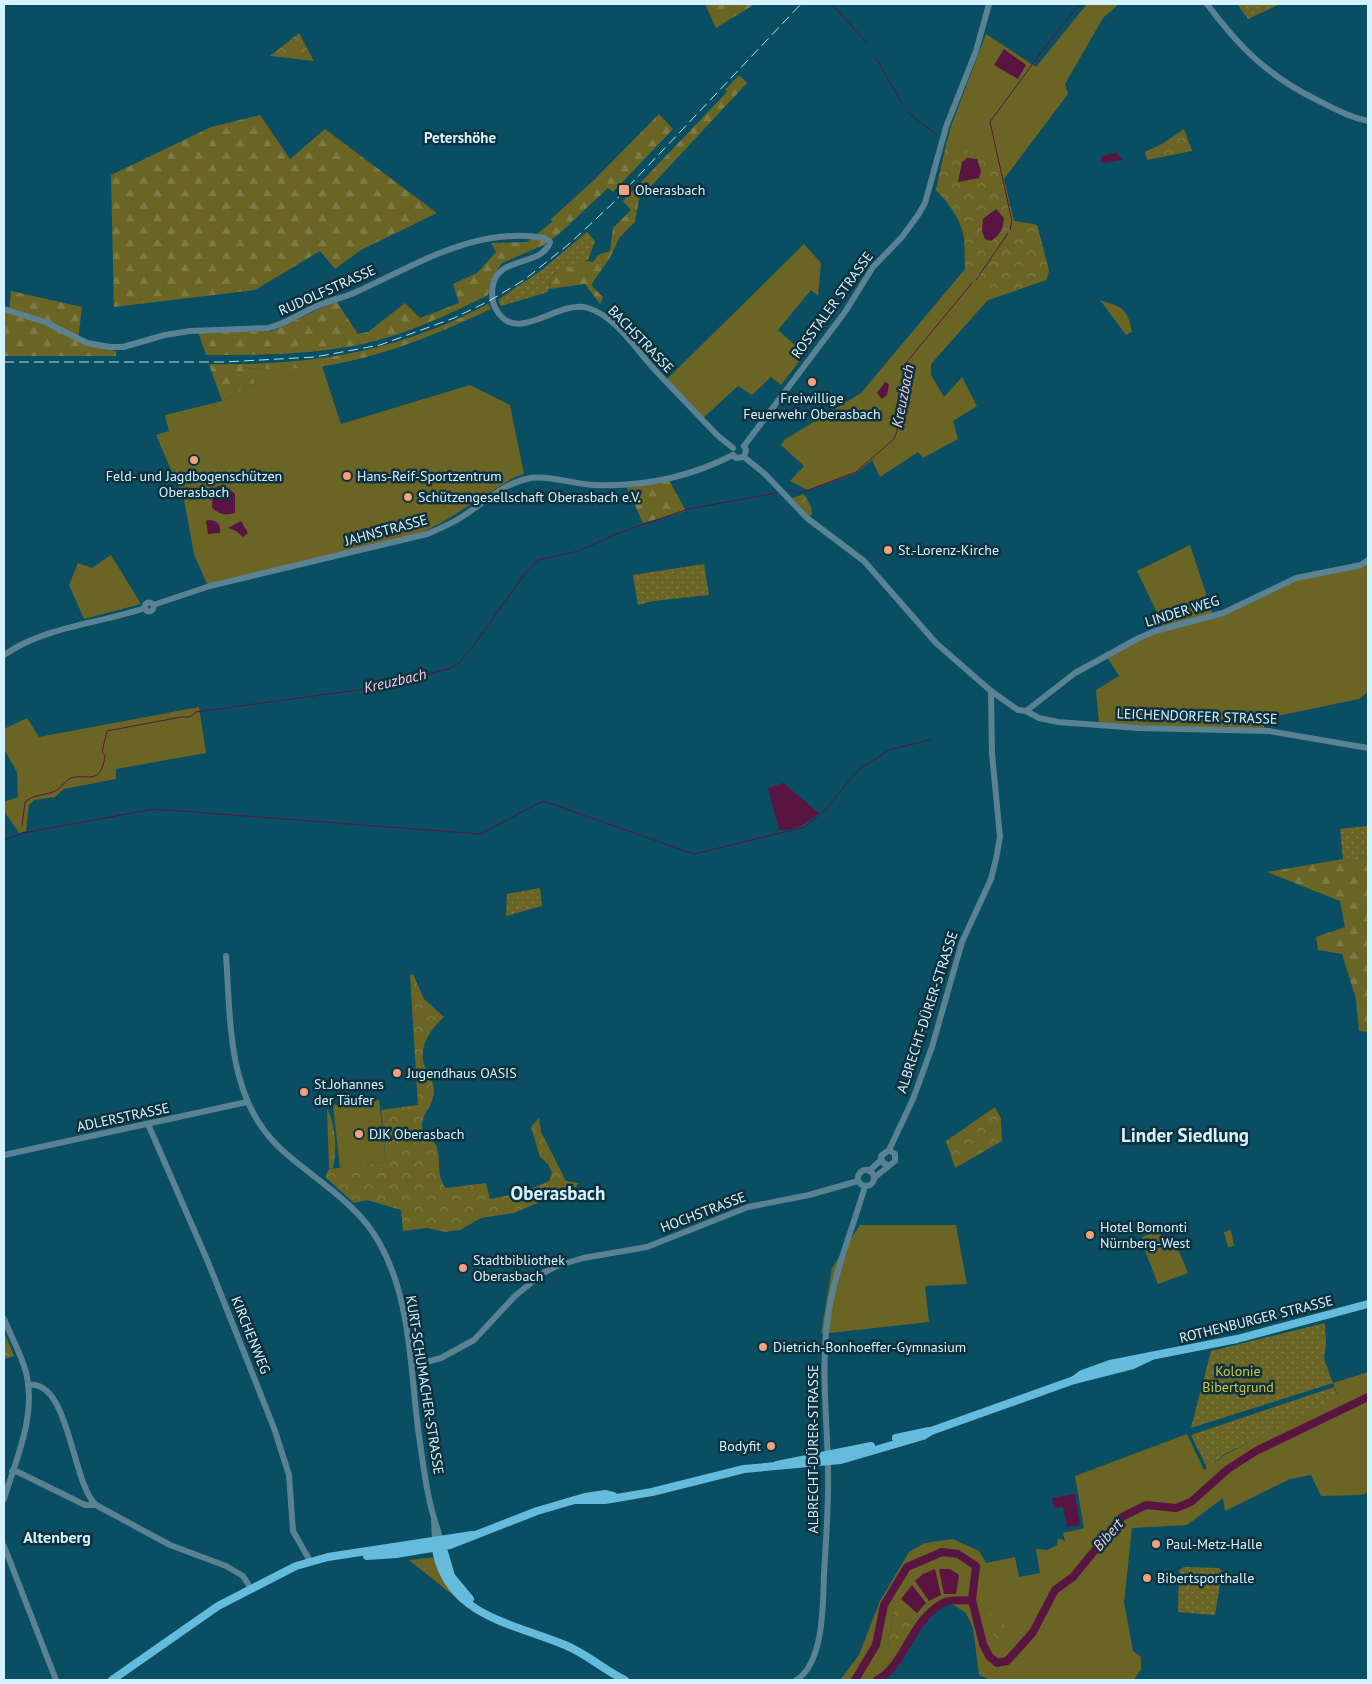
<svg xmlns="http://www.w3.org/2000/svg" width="1372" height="1684" viewBox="0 0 1372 1684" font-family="'PT Sans',sans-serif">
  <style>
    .grass { fill: #6a6525; fill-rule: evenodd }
    .forest { fill: url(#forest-firs) }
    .park { fill: url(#park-crowns) }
    .garden { fill: url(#garden-dots) }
    .water { fill: #591442 }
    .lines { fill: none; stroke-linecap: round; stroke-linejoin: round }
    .stream { stroke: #591442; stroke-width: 1 }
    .river { stroke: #591442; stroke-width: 8 }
    .minor { stroke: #5a8292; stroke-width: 6 }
    .major { stroke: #64bbdb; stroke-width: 8 }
    .rail { stroke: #b9dce9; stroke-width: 1; stroke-dasharray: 10 5; stroke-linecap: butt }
    .poi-dot { fill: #f1a17d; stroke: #0f313d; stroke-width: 2 }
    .labels { text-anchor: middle; stroke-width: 5; stroke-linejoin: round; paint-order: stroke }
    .poi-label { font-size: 14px; fill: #d5f3ff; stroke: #0f313d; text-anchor: start }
    .street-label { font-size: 14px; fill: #d5f3ff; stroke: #0f313d }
    .park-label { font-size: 14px; fill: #cec448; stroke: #0f313d }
    .neighbourhood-label { font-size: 15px; font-weight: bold; fill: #d5f3ff; stroke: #0f313d }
    .water-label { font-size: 15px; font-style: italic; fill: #f4c9e0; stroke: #0f313d }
    .quarter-label { font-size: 16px; font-weight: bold; fill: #d5f3ff; stroke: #0f313d }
    .district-label { font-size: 19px; font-weight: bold; fill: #d5f3ff; stroke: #0f313d }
  </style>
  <defs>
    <pattern id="forest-firs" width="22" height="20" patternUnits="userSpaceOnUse" patternTransform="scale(1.25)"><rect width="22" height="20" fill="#6a6525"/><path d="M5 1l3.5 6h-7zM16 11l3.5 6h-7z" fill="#7e7c46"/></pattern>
    <pattern id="park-crowns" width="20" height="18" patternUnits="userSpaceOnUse" patternTransform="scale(1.25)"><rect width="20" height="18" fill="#6a6525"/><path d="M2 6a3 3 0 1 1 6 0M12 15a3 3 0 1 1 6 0" fill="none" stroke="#7e7c46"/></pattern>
    <pattern id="garden-dots" width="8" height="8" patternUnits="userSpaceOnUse" patternTransform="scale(1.25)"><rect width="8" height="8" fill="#6a6525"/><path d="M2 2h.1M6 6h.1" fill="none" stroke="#7e7c46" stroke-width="1.8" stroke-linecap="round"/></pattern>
  </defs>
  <rect width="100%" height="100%" fill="#094e62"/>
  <g class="grass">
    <path d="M 1087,4 L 1119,4 L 1103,18 L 1065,84 L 1068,94 L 1004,179 L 1014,221 L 1037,225 L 1049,271 L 1046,280 L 988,300 L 931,364 L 931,375 L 944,397 L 962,377 L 977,406 L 953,421 L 958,439 L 923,458 L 918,452 L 880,477 L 872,460 L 856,473 L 808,490 L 790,481 L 804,466 L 781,445 L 784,440 L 861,393 L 965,269 C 968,233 960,216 936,190 L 950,129 L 986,34 L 1036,67 Z"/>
    <path d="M 804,244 L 821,263 L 818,296 L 811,290 L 778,330 L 805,354 L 781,385 L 771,377 L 752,395 L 738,386 L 701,420 L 666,380 Z"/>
    <path d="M 1100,300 C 1123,308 1127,307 1132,332 L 1126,335 Z"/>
    <path d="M 322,366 L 341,424 L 470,385 L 510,405 L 524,474 L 515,477 L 441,523 L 419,534 L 207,584 L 194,554 L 184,500 L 156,435 L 169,431 L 165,415 L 222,401 L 255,383 L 247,369 Z"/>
    <path d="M 1190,545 L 1213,615 L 1298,578 L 1368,562 L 1368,692 L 1359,699 L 1263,719 L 1265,729 L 1099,724 L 1096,690 L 1119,676 L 1105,654 L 1163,625 L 1137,571 Z"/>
    <path d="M 111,555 L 141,604 L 84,619 L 69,585 L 78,563 L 92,568 Z"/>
    <path d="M 199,707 L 206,753 L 116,769 L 116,779 L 64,789 L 55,797 L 34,800 L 29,805 L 26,831 L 19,833 L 4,811 L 4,802 L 18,797 L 17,772 L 4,749 L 4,729 L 27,718 L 39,737 Z"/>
    <path d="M 379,1100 L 386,1162 L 340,1168 L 333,1105 Z"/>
    <path d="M 860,1225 L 956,1225 L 967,1284 L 925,1286 L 929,1322 L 821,1334 L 832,1268 Z"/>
    <path d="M 1159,1230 L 1163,1240 L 1173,1237 L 1188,1273 L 1158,1284 L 1144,1248 L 1146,1246 L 1142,1237 Z"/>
    <path d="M 1231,1230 L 1234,1246 L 1228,1247 L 1224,1232 Z"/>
    <path d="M 1368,1372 L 1368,1493 L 1361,1495 L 1321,1496 L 1311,1475 L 1290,1479 L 1225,1511 L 1223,1498 L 1187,1525 L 1132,1528 L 1124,1602 L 1133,1651 L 1141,1657 L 1141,1669 L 1134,1680 L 990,1680 L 979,1675 L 973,1628 L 966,1613 L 949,1602 L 930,1610 L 912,1631 L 902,1652 L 879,1680 L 840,1680 L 859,1655 L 880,1601 L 909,1552 L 925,1543 L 953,1539 L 979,1551 L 986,1563 L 1015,1557 L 1019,1577 L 1040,1573 L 1036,1549 L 1047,1550 L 1057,1545 L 1058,1538 L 1065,1541 L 1063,1533 L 1084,1528 L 1075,1476 L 1187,1434 L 1204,1470 L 1225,1455 L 1338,1395 L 1333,1383 ZM 894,1613 L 917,1617 L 893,1646 L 888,1643 Z"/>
    <path d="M 435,1557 L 452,1591 L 450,1593 L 409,1560 Z"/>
  </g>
  <g class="forest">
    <path d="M 705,4 L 755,4 L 716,28 Z"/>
    <path d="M 739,75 L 747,83 L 639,199 L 635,222 L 619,238 L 611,256 L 591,285 L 603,297 L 600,304 L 585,284 L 549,289 C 550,284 549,278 554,274 C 560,267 583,259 593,262 L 598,255 L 610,251 L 613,228 L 631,210 L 623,201 L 727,92 L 725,90 Z"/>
    <path d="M 659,114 L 673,129 L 613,192 L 608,188 L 560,233 L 544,245 L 502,263 L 493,276 L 488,295 C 448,315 407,334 363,344 C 312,355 258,355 206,355 L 198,332 L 272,331 L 336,301 L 358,334 L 368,332 L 405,303 L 420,318 L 459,303 L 453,284 L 477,273 L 496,252 L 491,243 L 527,242 L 552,222 L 551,219 L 594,180 Z"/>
    <path d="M 260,115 L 290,159 L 325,129 L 437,213 L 361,250 L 335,269 L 320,251 L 255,290 L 114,307 L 111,175 L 211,127 Z"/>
    <path d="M 11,291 L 82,307 L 78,340 L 86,345 L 116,351 L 116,356 L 4,356 L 4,312 L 9,312 Z"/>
    <path d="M 488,304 L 491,309 C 437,334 383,357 324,366 C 299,370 273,368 248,369 L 255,383 L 222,401 L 209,364 C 312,366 396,352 488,304 Z"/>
    <path d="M 669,480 L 686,511 L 643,523 L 626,486 Z"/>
    <path d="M 1368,857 L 1368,1032 L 1359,1031 L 1356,999 L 1342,954 L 1318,950 L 1316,937 L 1345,927 L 1340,901 L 1267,872 L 1343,859 Z"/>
    <path d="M 327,1108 C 336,1127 337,1148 333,1168 L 329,1169 Z"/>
  </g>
  <g class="park">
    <path d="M 299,33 L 314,61 L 270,56 Z"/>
    <path d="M 1184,129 L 1192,151 L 1147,160 L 1145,152 L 1162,144 Z"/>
    <path d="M 947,140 L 1000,166 L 1014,221 L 1037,225 L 1049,271 L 1046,280 L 988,300 L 965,269 L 964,229 L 949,203 L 936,190 Z"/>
    <path d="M 804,494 L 811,507 L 812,515 L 808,516 L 792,498 Z"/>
    <path d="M 413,974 L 424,999 L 444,1017 C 431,1029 417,1047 425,1067 C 428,1075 434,1083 434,1091 C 434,1104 424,1111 422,1123 C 421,1135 435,1138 437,1148 C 441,1161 436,1177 446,1188 L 486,1183 L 490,1199 L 524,1192 L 549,1181 L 552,1173 L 548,1164 L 540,1157 L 531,1127 L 539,1118 L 541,1132 L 566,1181 L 579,1183 L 571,1193 L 561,1198 L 542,1201 L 514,1213 L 481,1218 L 460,1230 L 445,1232 L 427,1228 L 403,1231 L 401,1210 L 367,1200 L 354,1203 L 325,1177 L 329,1169 L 386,1162 L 381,1110 L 418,1105 L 410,975 Z"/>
    <path d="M 995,1107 L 1001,1119 L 1002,1141 L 955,1168 L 946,1141 Z"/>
    <path d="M 4,1332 L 14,1356 L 4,1359 Z"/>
    <path d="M 898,1601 L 917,1617 L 893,1647 L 888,1643 L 894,1613 Z"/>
    <path d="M 993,1613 L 1014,1636 L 1001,1649 L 997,1647 L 988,1616 Z"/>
  </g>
  <g class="garden">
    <path d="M 1237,4 L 1280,4 L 1248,19 Z"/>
    <path d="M 587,232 L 595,241 L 588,260 L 554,273 L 550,280 L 548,292 L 501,306 L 498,300 L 543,269 Z"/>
    <path d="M 704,564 L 709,595 L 653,601 L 638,605 L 633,575 Z"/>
    <path d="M 1368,826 L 1368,857 L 1343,859 L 1340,829 Z"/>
    <path d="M 540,888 L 542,906 L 506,916 L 507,894 Z"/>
    <path d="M 1325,1323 L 1326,1343 L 1324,1359 L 1333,1383 L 1191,1428 L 1211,1351 Z"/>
    <path d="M 1334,1387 L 1338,1396 L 1335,1400 L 1225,1454 L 1207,1468 L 1191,1435 Z"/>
    <path d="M 1184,1567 L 1219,1568 L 1222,1571 L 1215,1615 L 1178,1612 L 1179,1570 Z"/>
  </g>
  <g class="water">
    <path d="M 1004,49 L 1026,65 L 1018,79 L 994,65 Z"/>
    <path d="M 1116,153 L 1123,160 L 1103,163 L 1100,161 L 1102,156 Z"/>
    <path d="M 967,158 L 977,159 L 981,171 L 979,178 L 958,182 L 962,162 Z"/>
    <path d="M 996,209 L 1004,218 C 1003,229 1000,235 991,241 L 985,239 L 982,231 L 983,219 Z"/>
    <path d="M 885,382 L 889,384 L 887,395 L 882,399 L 877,393 Z"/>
    <path d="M 219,486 L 228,488 L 235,494 L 235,513 C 225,516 219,514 212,508 L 213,489 Z"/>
    <path d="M 208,520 C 217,520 221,524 220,533 L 208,534 L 206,521 Z"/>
    <path d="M 241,521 L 248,533 L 243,537 L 236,531 L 228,528 Z"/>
    <path d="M 783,783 L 819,813 C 806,824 796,830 779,830 L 768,788 Z"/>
    <path d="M 1075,1494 L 1080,1525 L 1067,1527 L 1063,1507 L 1054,1508 L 1052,1498 Z"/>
    <path d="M 935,1569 L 941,1595 L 929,1601 L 915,1581 L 923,1574 Z"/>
    <path d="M 939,1569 L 950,1569 L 959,1575 L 956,1594 L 944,1594 Z"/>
    <path d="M 912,1585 L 926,1603 L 917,1613 L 901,1599 Z"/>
  </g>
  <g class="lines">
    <g class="stream">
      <path d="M 832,4 L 866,42"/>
      <path d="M 876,58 L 902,103"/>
      <path d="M 906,111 L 937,135"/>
      <path d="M 1010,230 L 1012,221 L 990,122 L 1045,47 L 1080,4"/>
      <path d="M 976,280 L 1008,233"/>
      <path d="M 789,490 L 799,493 L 808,490 L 856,472 L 894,439 L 897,431 L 906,363 L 972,283"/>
      <path d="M 22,826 L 25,802 C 34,794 46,796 57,790 C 62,787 64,782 69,779 C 85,771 100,789 105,756 L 102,752 L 107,731 L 181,717 L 190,717 L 196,712 L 365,689 L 449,669 L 459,663 L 471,649 L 526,572 L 538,560 L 579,551 L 616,534 L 688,509 L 777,493"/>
      <path d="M 4,840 L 23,833 L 154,809 L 480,834 L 543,801 L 694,854 L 805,827 L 826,809 L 858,770 L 889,750 L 930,740"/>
    </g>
    <g class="river">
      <path d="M 855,1680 L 876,1645 L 884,1605 L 907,1567 L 942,1552 L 958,1554 L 976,1566 L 972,1600 L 983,1644 L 989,1656 L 997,1663 L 1007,1661 L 1019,1648 L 1033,1632 L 1055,1590 L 1073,1577 L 1122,1517 L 1146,1505 L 1176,1508 L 1191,1502 L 1228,1469 L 1256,1451 L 1368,1397"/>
      <path d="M 877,1680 C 905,1666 911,1618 945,1602 C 952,1599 964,1601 972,1600"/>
    </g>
    <g class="minor">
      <path d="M 1207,4 C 1239,47 1267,75 1315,99 C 1333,108 1349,117 1368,121"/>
      <path d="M 4,309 L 45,322 L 87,343 L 110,347 L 123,347 L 165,335 L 190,331 L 268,328 C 286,324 300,313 317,306 C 329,300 344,298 356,292 C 416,265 475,226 544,238 L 550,242 C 542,267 498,256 493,285 C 491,294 492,303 497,311 C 518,345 558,299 588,308 C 615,316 635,348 654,369 C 675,391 696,413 717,435 L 733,448"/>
      <path d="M 744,446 L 845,312 L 873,267 L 902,237 L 918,215 L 925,203 L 946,127 L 976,51 L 989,4"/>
      <path d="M 733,455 L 736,458 L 744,457 L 746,450 L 744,446"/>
      <path d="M 744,457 L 765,474 L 807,518 L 864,561 L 936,643 L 991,691 L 1018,710 L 1026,711 L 1039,718 L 1058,722 L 1138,728 L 1269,731 L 1368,748"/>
      <circle cx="149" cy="607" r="4.5"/>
      <path d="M 153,605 L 210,586 L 427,534 C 436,530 446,526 455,521 C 479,508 498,486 526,479 C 548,474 572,484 594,485 C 642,487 690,477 733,455"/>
      <path d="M 4,655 C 46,626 98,624 145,608"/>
      <path d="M 1026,711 L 1075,673 L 1137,639 L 1155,631 L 1223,613 L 1296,578 L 1361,565 L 1368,560"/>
      <path d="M 226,956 C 231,1023 227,1101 282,1150 C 315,1180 358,1203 380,1244 C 412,1302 410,1372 419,1436 C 423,1462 426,1493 434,1518 C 436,1526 439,1532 440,1540"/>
      <path d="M 148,1124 L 208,1262 L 274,1428 L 289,1475 L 293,1531 L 310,1561"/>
      <path d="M 4,1155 L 247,1102"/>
      <path d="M 888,1165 L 883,1163 L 881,1156 L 889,1150 L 913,1099 L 932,1047 L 962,942 L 991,879 L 996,859 L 1000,837 L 992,754 L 991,691"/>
      <circle cx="866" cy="1178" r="8"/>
      <path d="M 869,1171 L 881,1160"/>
      <path d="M 874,1178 L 895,1161 L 895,1154 L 889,1150"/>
      <path d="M 4,1319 C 11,1336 21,1354 26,1372 C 37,1415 16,1459 4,1499"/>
      <path d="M 412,1366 L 441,1358 L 474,1340 L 515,1296 L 543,1273 L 557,1266 L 583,1258 L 647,1247 L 748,1207 L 809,1195 L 858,1181"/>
      <path d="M 28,1385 C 70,1379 71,1482 96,1505"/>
      <path d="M 12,1471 L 18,1472 L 85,1505 L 96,1505 L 170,1545 L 226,1566 L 243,1576 L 250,1587"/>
      <path d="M 434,1520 L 435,1541"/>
      <path d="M 4,1546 L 56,1680"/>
      <path d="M 796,1680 C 824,1664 823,1603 824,1574 C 826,1539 829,1504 828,1468 C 827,1415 820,1363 829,1310 C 836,1267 853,1228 865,1186"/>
    </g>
    <g class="major">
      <path d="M 1074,1380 L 1082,1374 L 1110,1364 L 1237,1339 L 1368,1304"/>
      <path d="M 896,1438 L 929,1431"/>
      <path d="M 777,1465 L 871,1446"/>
      <path d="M 575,1500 L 605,1500 L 652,1492 L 744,1469 L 841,1460 L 923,1436 L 931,1431 L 1074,1380 L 1133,1365 L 1150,1357"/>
      <path d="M 441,1542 L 451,1576 L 470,1599"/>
      <path d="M 435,1543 C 444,1616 510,1622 565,1645 C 587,1654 604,1670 625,1680"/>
      <path d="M 367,1556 L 396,1554 L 450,1545 L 537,1511 L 585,1497 L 605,1494 L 613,1496"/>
      <path d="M 112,1680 L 218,1606 L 296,1566 L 328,1557 L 472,1535"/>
    </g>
    <path class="rail" d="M 4,362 L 224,362 L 315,357 L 380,345 L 454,318 L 489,301 L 524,280 L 569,244 L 611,205 L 801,4"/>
  </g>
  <g class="poi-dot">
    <rect x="618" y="184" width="12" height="12" rx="2.5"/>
    <circle cx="812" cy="382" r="5"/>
    <circle cx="194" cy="460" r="5"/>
    <circle cx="347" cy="476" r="5"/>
    <circle cx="408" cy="497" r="5"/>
    <circle cx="888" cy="550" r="5"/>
    <circle cx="397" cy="1073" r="5"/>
    <circle cx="304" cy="1092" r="5"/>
    <circle cx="359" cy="1134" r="5"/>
    <circle cx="1090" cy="1235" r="5"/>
    <circle cx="463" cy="1268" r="5"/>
    <circle cx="763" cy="1347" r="5"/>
    <circle cx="771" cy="1446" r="5"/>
    <circle cx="1156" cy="1544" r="5"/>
    <circle cx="1147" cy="1578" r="5"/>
  </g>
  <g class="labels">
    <g class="poi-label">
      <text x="635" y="195">Oberasbach</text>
      <text x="812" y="403" text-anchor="middle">Freiwillige<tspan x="812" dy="16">Feuerwehr Oberasbach</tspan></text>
      <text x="194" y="481" text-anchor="middle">Feld- und Jagdbogenschützen<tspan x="194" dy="16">Oberasbach</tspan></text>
      <text x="357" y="481">Hans-Reif-Sportzentrum</text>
      <text x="418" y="502">Schützengesellschaft Oberasbach e.V.</text>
      <text x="898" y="555">St.-Lorenz-Kirche</text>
      <text x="407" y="1078">Jugendhaus OASIS</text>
      <text x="314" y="1089">St.Johannes<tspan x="314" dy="16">der Täufer</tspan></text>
      <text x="369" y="1139">DJK Oberasbach</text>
      <text x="1100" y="1232">Hotel Bomonti<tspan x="1100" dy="16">Nürnberg-West</tspan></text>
      <text x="473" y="1265">Stadtbibliothek<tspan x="473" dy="16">Oberasbach</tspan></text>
      <text x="773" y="1352">Dietrich-Bonhoeffer-Gymnasium</text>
      <text x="761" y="1451" text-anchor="end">Bodyfit</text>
      <text x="1166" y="1549">Paul-Metz-Halle</text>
      <text x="1157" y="1583">Bibertsporthalle</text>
    </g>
    <g class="street-label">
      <text transform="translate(327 290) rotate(-24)" y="5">RUDOLFSTRASSE</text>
      <text transform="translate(832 305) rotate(-54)" y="5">ROSSTALER STRASSE</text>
      <text transform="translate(641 339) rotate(46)" y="5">BACHSTRASSE</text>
      <text transform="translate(386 530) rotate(-15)" y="5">JAHNSTRASSE</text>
      <text transform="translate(1182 611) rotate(-17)" y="5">LINDER WEG</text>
      <text transform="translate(1197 716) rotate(2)" y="5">LEICHENDORFER STRASSE</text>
      <text transform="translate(927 1012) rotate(-72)" y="5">ALBRECHT-DÜRER-STRASSE</text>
      <text transform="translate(123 1117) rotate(-12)" y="5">ADLERSTRASSE</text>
      <text transform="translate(703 1212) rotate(-21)" y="5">HOCHSTRASSE</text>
      <text transform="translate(1256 1319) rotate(-14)" y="5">ROTHENBURGER STRASSE</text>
      <text transform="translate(251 1335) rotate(68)" y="5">KIRCHENWEG</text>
      <text transform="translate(425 1385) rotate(81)" y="5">KURT-SCHUMACHER-STRASSE</text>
      <text transform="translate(813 1449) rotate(-90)" y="5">ALBRECHT-DÜRER-STRASSE</text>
    </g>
    <g class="park-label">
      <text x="1238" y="1376">Kolonie<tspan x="1238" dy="16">Bibertgrund</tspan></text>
    </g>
    <g class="neighbourhood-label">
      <text x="460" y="143">Petershöhe</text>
    </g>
    <g class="water-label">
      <text transform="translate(903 396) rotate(-79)" y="5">Kreuzbach</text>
      <text transform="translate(395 681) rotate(-13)" y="5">Kreuzbach</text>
      <text transform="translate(1108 1535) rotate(-49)" y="5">Bibert</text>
    </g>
    <g class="quarter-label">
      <text x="57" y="1543">Altenberg</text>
    </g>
    <g class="district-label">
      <text x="1185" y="1142">Linder Siedlung</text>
      <text x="558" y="1200">Oberasbach</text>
    </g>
  </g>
  <rect width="1372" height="1684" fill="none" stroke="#d5f3ff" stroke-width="10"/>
</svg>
